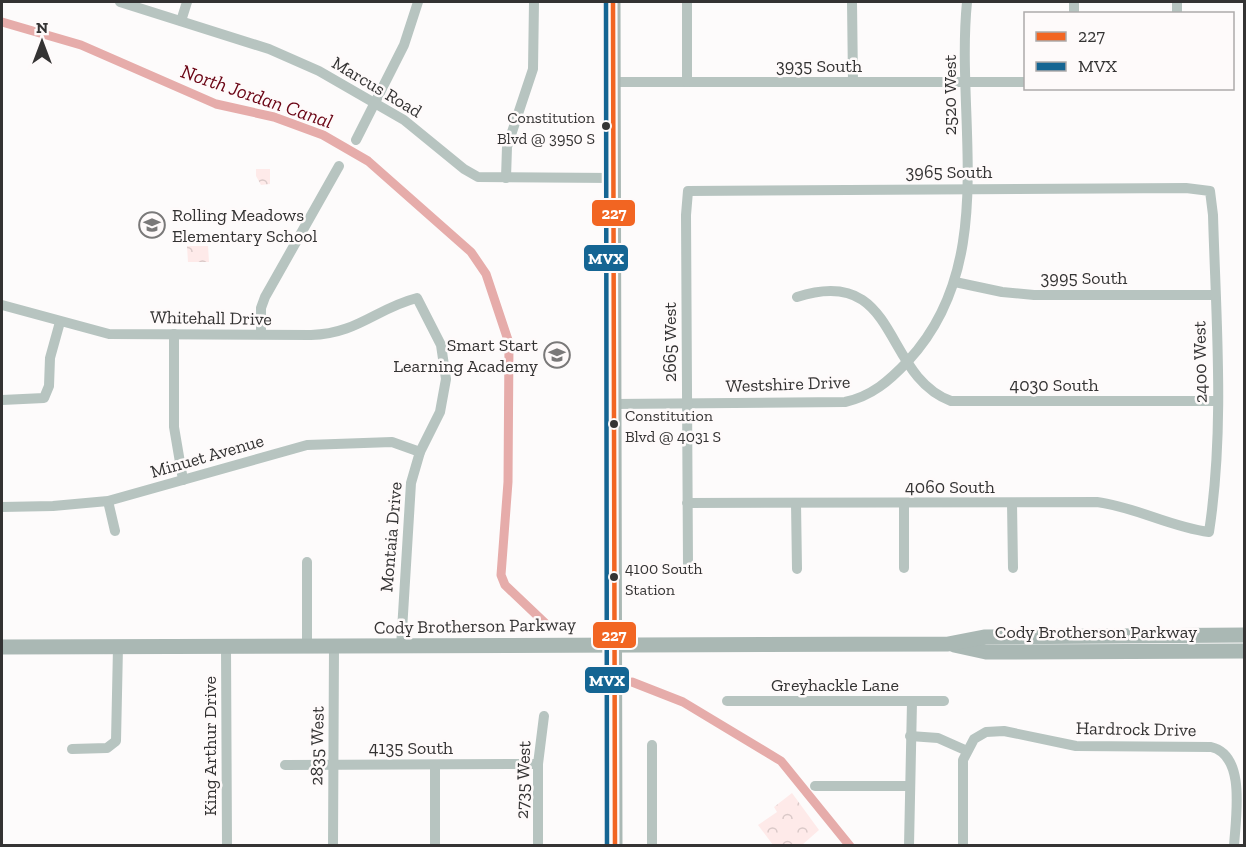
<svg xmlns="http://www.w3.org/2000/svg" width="1246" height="847" viewBox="0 0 1246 847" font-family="'Zilla Slab',serif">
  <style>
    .park { fill: url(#park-crowns) }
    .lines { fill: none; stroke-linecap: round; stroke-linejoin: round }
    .canal { stroke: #e6acaa; stroke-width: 9 }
    .minor { stroke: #b7c4c0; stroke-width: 10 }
    .secondary { stroke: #aab8b4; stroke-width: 15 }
    .bus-1-casing { stroke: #fefafa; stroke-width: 9 }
    .bus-2-casing { stroke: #fefafa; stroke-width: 9 }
    .bus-1 { stroke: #f26522; stroke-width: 4.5 }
    .bus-2 { stroke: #156593; stroke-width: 4.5 }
    .bus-dot { fill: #343333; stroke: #fefafa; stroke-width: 2 }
    .labels { text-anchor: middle; stroke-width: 5; stroke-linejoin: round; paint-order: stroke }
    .bus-label { font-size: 16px; fill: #343333; stroke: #fefafa; text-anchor: start }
    .street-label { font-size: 18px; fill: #343333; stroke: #fefafa }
    .poi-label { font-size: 18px; fill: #343333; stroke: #fefafa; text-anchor: start }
    .water-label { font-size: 20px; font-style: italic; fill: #6a0414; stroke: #fefafa }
    .line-badge { stroke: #fefafa; stroke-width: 2 }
    .badge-label { font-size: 16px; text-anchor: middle; font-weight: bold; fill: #fff }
  </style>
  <defs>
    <pattern id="park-crowns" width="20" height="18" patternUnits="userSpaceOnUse" patternTransform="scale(1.5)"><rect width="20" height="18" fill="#feeae9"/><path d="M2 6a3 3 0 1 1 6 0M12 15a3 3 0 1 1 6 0" fill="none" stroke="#dac9c8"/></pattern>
  </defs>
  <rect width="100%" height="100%" fill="#fdfbfb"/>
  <g class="park">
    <path d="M 256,169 L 270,169 L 270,184 L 261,185 L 256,176 Z"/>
    <path d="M 187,246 L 208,246 L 209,262 L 188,262 Z"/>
    <path d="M 792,793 L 819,830 L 802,845 L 773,845 L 758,825 L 777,812 L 774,807 Z"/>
  </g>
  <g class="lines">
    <g class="canal">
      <path d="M 2,22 L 81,45 L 216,104 L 274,117 L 323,135 L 368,161 L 471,252 L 486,274 L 509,343 L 508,482 L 501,575 L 505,585 L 545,623"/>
      <path d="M 632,682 L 683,702 L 781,761 L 850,846"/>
    </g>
    <g class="minor">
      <path d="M 120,2 L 269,49 L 319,71 L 404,120 L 464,169 L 478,177 L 613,178"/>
      <path d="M 852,2 L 853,82"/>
      <path d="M 1074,2 L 1074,14"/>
      <path d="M 1177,2 L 1177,14"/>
      <path d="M 181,21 L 187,2"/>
      <path d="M 613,82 L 1026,82"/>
      <path d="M 687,82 L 687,2"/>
      <path d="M 356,140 L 404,45 L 418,2"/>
      <path d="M 506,178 L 507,147 L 533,69 L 534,2"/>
      <path d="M 955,282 L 1002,292 L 1034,295 L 1215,295"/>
      <path d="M 797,297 C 900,264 881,375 951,401 L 1218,401"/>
      <path d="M 2,305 L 109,334 L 311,335 C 357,334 377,308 417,298 L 441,345 L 446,379 L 440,412 L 420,452 L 411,483 L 401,647"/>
      <path d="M 174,334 L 174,427 L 183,480"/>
      <path d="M 261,334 L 261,308 L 265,297 L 339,166"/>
      <path d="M 2,400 L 44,398 L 49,386 L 50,358 L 60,322"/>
      <path d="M 613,404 L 845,402 C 872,396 889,381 908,361 C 1000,262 955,122 967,2"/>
      <path d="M 108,501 L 115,531"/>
      <path d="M 687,503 L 1097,502 C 1136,507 1170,527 1209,532 C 1225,428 1216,320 1213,215 L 1210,191 L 1186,188 L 688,191 L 686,215 L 688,566"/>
      <path d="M 796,503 L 797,569"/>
      <path d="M 1012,503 L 1013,568"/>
      <path d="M 2,507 L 53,506 L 108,501 L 307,445 L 392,442 L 420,452"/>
      <path d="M 307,562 L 307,647"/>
      <path d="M 904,568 L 904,503"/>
      <path d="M 226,647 L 227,846"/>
      <path d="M 727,701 L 944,701"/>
      <path d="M 910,736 L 938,738 L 965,750"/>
      <path d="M 652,745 L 652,846"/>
      <path d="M 72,749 L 107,748 L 116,741 L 118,647"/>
      <path d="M 285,765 L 538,764"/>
      <path d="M 435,765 L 435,846"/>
      <path d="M 815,786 L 910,786"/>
      <path d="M 333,846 L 334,647"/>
      <path d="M 538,846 L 538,764 L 544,716"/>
      <path d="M 909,846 L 912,702"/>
      <path d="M 963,846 L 963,760 L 974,739 L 986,732 L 1004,731 L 1076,746 L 1211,747 C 1246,755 1236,815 1234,846"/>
    </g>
    <g class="secondary">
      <path d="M 613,2 L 615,846"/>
      <path d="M 954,645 L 986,652 L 1244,651"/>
      <path d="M 2,647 L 948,644 L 984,637 L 1244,635"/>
    </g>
    <g class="bus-1-casing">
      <path id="bus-1" d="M 613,2 L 615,846"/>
    </g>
    <g class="bus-2-casing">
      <path id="bus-2" d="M 606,2 L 607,846"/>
    </g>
    <use href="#bus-1" class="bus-1"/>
    <use href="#bus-2" class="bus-2"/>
  </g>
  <defs>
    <g id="school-ring" transform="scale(1.35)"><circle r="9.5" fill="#fefafa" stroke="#7a7979" stroke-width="1.5"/><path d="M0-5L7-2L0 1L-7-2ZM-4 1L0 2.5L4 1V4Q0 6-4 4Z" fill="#7a7979"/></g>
  </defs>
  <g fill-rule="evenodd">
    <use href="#school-ring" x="152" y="225"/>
    <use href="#school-ring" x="557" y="355"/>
  </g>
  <g class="bus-dot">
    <circle cx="606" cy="126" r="5"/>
    <circle cx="614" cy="424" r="5"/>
    <circle cx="614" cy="577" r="5"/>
  </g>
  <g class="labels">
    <g class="bus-label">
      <text x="595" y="123" text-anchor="end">Constitution<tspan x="595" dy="21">Blvd @ 3950 S</tspan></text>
      <text x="625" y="421">Constitution<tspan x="625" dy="21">Blvd @ 4031 S</tspan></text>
      <text x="625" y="574">4100 South<tspan x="625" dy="21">Station</tspan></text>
    </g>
    <g class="street-label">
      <text x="819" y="72">3935 South</text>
      <text transform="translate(377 87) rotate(31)" y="6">Marcus Road</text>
      <text transform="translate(950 95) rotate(-90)" y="6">2520 West</text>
      <text x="949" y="178">3965 South</text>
      <text x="1084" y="284">3995 South</text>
      <text transform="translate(211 318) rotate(1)" y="6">Whitehall Drive</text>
      <text transform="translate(670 342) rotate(-90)" y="6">2665 West</text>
      <text transform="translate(1200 362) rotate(-91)" y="6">2400 West</text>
      <text transform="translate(788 384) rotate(-2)" y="6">Westshire Drive</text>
      <text x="1054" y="391">4030 South</text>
      <text transform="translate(207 456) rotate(-16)" y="6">Minuet Avenue</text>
      <text x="950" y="493">4060 South</text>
      <text transform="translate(391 537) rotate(-85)" y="6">Montaia Drive</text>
      <text transform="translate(475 626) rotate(-1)" y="6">Cody Brotherson Parkway</text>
      <text x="1096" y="638">Cody Brotherson Parkway</text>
      <text x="835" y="691">Greyhackle Lane</text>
      <text transform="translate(1136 729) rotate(1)" y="6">Hardrock Drive</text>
      <text transform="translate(210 746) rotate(-90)" y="6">King Arthur Drive</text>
      <text transform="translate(317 746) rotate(-89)" y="6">2835 West</text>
      <text x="411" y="754">4135 South</text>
      <text transform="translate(523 780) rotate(-88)" y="6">2735 West</text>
    </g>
    <g class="poi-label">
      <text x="172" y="221">Rolling Meadows<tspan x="172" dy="21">Elementary School</tspan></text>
      <text x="538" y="351" text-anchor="end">Smart Start<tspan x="538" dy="21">Learning Academy</tspan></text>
    </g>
    <g class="water-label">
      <text transform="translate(257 96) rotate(19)" y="7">North Jordan Canal</text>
    </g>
  </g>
  <g class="line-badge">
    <rect x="591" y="199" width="45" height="28" rx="6" fill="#f26522"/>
    <rect x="583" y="244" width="46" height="28" rx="6" fill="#156593"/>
    <rect x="592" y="621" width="45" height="28" rx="6" fill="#f26522"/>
    <rect x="584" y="666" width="46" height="28" rx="6" fill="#156593"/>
  </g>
  <g class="badge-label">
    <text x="614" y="219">227</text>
    <text x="606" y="264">MVX</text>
    <text x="614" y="641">227</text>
    <text x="607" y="686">MVX</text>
  </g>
  <rect width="1246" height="847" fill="none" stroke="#343333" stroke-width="6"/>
  <rect x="1024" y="12" width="210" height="78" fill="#fefafa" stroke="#adaaaa" stroke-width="1.5"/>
  <rect x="1036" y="32" width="30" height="9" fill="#f26522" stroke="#adaaaa" stroke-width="1.5"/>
  <text x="1078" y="42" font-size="18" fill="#343333">227</text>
  <rect x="1036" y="62" width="30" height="9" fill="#156593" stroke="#adaaaa" stroke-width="1.5"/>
  <text x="1078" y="72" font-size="18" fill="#343333">MVX</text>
  <g transform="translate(42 42)" stroke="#fefafa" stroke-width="4.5" paint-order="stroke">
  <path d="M0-4.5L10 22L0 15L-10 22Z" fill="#343333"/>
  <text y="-9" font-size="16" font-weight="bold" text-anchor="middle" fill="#343333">N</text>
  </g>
</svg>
